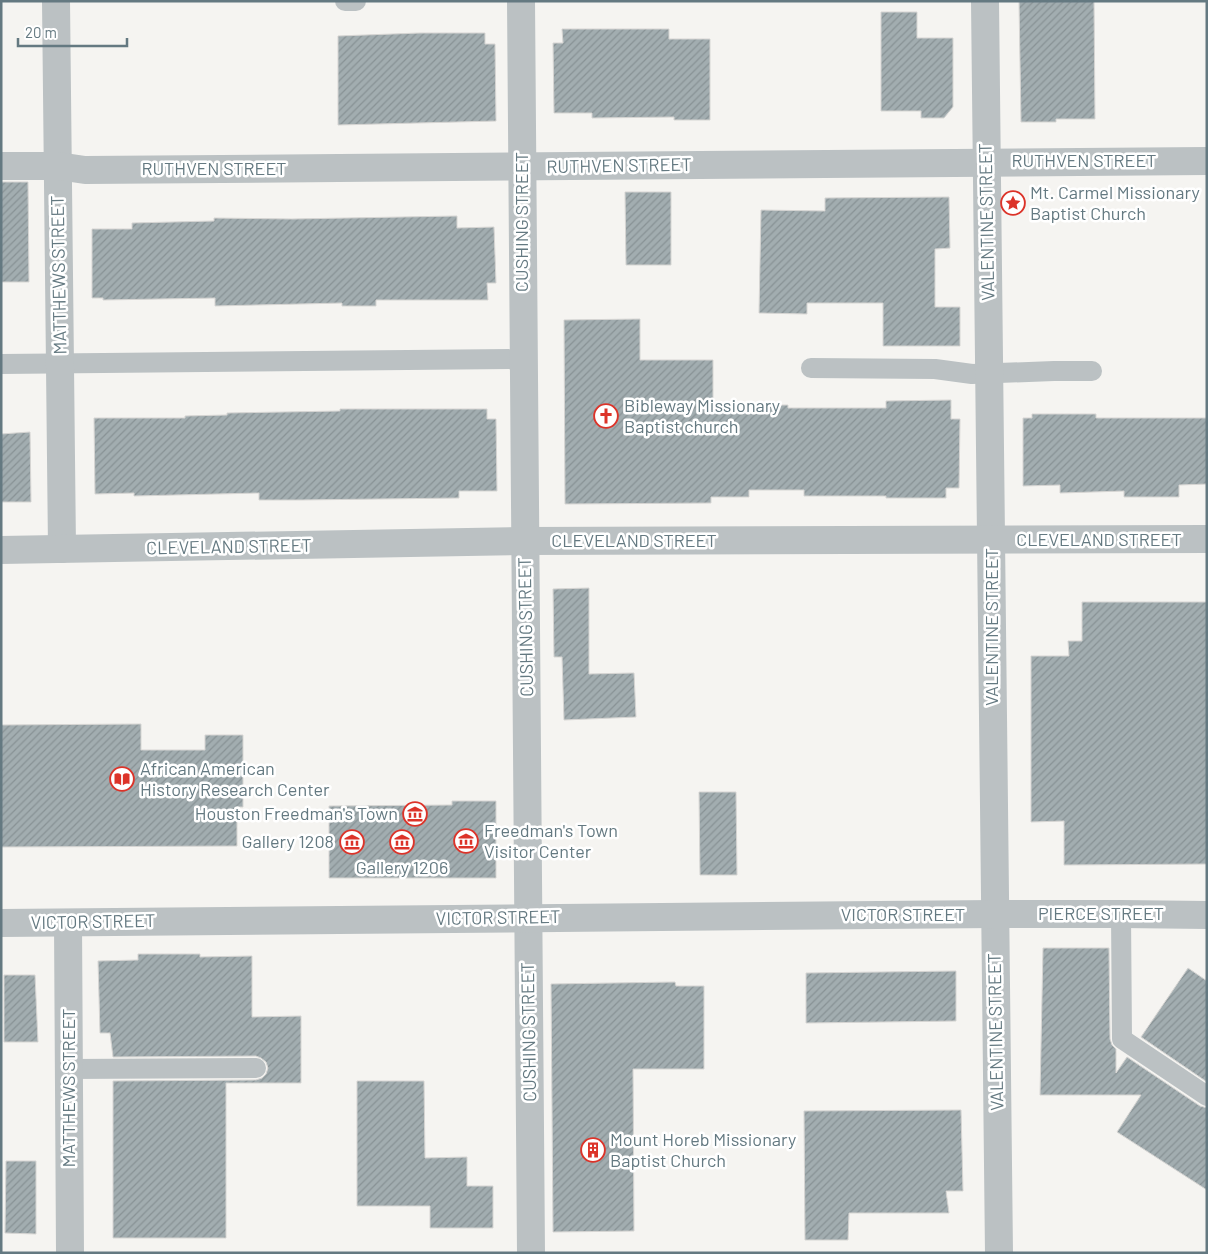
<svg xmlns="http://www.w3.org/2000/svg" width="1208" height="1254" viewBox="0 0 1208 1254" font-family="Barlow,sans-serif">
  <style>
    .building { fill: url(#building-hatch); stroke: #d6d5d3 }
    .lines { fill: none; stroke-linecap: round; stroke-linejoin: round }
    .lane { stroke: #bbc1c3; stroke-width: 20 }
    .street { stroke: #bbc1c3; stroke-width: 28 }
    .labels { text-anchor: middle; stroke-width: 5; stroke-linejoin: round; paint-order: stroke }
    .street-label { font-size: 18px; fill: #647981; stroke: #fff }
    .poi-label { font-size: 18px; fill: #647981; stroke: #fff; text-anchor: start }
  </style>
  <defs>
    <pattern id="building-hatch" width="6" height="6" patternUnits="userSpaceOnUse" patternTransform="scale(1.25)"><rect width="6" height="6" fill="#a2adb0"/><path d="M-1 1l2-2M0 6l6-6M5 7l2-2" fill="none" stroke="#889295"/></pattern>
  </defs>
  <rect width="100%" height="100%" fill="#f5f4f1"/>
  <g class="building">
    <path d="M 1019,1 L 1094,1 L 1095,119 L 1056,119 L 1056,122 L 1021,122 Z"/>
    <path d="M 881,12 L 917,12 L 917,38 L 953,38 L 953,107 L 944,118 L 921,118 L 921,111 L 881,111 Z"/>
    <path d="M 562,29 L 669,29 L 669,39 L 710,39 L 710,120 L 674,120 L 674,117 L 592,118 L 592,113 L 554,113 L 553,43 L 563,43 Z"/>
    <path d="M 420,33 L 485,33 L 485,44 L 495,44 L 496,121 L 338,125 L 338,36 Z"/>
    <path d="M 1,182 L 28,182 L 29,282 L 1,282 Z"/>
    <path d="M 625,192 L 671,192 L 671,265 L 626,265 Z"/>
    <path d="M 949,197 L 950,248 L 935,249 L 935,307 L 960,307 L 960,346 L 883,346 L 883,303 L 807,303 L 807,314 L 759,313 L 761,210 L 825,211 L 825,198 Z"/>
    <path d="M 457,216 L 457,228 L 494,227 L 496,283 L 487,283 L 488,300 L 376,300 L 376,306 L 342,306 L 342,303 L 215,306 L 215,298 L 103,300 L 103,298 L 92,298 L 92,229 L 132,229 L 132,223 L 214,221 L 214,218 L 292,219 Z"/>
    <path d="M 640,319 L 640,360 L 713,360 L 713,405 L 788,405 L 788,408 L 886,408 L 886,401 L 951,400 L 951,419 L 960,419 L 959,488 L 946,488 L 946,498 L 886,498 L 886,496 L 804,496 L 804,490 L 749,490 L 749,497 L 711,497 L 711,503 L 565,504 L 564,320 Z"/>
    <path d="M 340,409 L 487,409 L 487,419 L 496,419 L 497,491 L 459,491 L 459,498 L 299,500 L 259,500 L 259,493 L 134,496 L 134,493 L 95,494 L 94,418 L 185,418 L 185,416 L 227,415 L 227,413 L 340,411 Z"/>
    <path d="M 1032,414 L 1096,414 L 1096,418 L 1207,418 L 1207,484 L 1179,485 L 1179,497 L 1124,497 L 1124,491 L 1060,493 L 1060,485 L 1023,486 L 1023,418 L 1032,418 Z"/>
    <path d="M 30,432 L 31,502 L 1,502 L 1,434 Z"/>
    <path d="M 589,588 L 589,674 L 634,673 L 636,717 L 564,720 L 562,657 L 554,657 L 553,589 Z"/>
    <path d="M 1082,602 L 1207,602 L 1207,864 L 1064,865 L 1064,821 L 1031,822 L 1031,656 L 1069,656 L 1068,641 L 1082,641 Z"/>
    <path d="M 141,724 L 141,750 L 205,750 L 205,735 L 243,735 L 243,807 L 237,807 L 237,846 L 1,847 L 1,725 Z"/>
    <path d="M 699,792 L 736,792 L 737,875 L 700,875 Z"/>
    <path d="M 452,801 L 496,801 L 496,878 L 329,878 L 329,806 L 452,805 Z"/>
    <path d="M 1043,948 L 1109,948 L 1110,1039 L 1112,1045 L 1116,1049 L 1116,1073 L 1127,1057 L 1200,1106 L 1207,1108 L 1207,1190 L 1117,1132 L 1141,1095 L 1040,1095 Z"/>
    <path d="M 138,954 L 200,954 L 200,957 L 252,956 L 252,1017 L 301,1016 L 301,1083 L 226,1083 L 226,1238 L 113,1238 L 113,1081 L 256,1080 L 262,1078 L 266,1074 L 268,1068 L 266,1062 L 261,1058 L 256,1056 L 113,1057 L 110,1033 L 100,1033 L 98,961 L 138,960 Z"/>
    <path d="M 1188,968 L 1207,981 L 1207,1082 L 1141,1037 Z"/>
    <path d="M 956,971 L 956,1021 L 806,1023 L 806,973 Z"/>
    <path d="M 4,975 L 35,975 L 38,1042 L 4,1042 Z"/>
    <path d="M 675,982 L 676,986 L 704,986 L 704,1069 L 633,1069 L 634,1231 L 553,1232 L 551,984 Z"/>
    <path d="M 357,1081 L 424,1081 L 425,1158 L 467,1157 L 467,1186 L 493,1186 L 493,1228 L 430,1228 L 430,1206 L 357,1206 Z"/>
    <path d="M 961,1110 L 963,1191 L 946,1191 L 949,1213 L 849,1213 L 848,1240 L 805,1240 L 804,1111 Z"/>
    <path d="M 6,1161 L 36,1161 L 36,1234 L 5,1233 Z"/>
  </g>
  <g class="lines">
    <g class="lane">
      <path d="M 345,1 L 356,1"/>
      <path d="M 1,364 L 523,359"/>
      <path d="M 811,368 L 935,369 L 972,374 L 1054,371 L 1092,371"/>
      <path d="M 1121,914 L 1122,1039 L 1207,1096"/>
      <path d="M 69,1069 L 256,1068"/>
    </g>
    <g class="street">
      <path d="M 56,1 L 62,549"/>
      <path d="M 521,1 L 531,1253"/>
      <path d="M 985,1 L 999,1253"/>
      <path d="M 1,166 L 58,166 L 85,170 L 1207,161"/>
      <path d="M 1,550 L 525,541 L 1207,539"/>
      <path d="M 1,923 L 995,914 L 1121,914 L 1207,915"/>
      <path d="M 68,923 L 70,1253"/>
    </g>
  </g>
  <defs>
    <g id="sight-ring" transform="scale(1.25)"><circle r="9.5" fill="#fff" stroke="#dc3329" stroke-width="1.5"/><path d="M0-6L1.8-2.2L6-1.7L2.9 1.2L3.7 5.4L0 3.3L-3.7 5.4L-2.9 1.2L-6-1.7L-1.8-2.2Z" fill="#dc3329"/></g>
    <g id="church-ring" transform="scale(1.25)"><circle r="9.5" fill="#fff" stroke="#dc3329" stroke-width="1.5"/><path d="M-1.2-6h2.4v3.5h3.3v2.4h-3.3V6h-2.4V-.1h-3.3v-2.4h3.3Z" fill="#dc3329"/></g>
    <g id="library-ring" transform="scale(1.25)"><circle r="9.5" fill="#fff" stroke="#dc3329" stroke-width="1.5"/><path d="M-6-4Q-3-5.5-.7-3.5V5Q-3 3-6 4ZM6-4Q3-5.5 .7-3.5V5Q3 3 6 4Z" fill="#dc3329"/></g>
    <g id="museum-ring" transform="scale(1.25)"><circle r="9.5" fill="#fff" stroke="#dc3329" stroke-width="1.5"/><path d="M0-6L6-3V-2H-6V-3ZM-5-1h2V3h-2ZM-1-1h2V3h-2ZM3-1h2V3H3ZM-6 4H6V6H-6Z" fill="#dc3329"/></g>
    <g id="building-ring" transform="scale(1.25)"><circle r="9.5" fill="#fff" stroke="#dc3329" stroke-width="1.5"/><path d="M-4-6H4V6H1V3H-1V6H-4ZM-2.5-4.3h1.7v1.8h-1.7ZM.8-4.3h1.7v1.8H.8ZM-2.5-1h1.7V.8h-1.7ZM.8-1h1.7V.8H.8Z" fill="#dc3329"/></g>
  </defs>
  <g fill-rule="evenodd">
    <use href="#sight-ring" x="1013" y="203"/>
    <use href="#church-ring" x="606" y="416"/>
    <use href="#library-ring" x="122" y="779"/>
    <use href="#museum-ring" x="415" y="814"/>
    <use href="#museum-ring" x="466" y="841"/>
    <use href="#museum-ring" x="352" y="842"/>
    <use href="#museum-ring" x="402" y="842"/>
    <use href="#building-ring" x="593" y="1150"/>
  </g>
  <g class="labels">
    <g class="street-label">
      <text x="1084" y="167">RUTHVEN STREET</text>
      <text transform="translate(619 166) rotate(-1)" y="6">RUTHVEN STREET</text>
      <text x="214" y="175">RUTHVEN STREET</text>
      <text transform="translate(522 222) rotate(-90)" y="6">CUSHING STREET</text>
      <text transform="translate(987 222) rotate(-91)" y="6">VALENTINE STREET</text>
      <text transform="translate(59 275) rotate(-91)" y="6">MATTHEWS STREET</text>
      <text x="1099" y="546">CLEVELAND STREET</text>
      <text x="634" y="547">CLEVELAND STREET</text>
      <text transform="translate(229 547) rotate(-1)" y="6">CLEVELAND STREET</text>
      <text transform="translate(526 627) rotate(-91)" y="6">CUSHING STREET</text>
      <text transform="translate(992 627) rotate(-90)" y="6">VALENTINE STREET</text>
      <text x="1101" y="920">PIERCE STREET</text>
      <text x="903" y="921">VICTOR STREET</text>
      <text transform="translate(498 918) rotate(-1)" y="6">VICTOR STREET</text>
      <text transform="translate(93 922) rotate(-1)" y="6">VICTOR STREET</text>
      <text transform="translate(529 1032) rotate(-91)" y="6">CUSHING STREET</text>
      <text transform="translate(996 1032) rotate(-91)" y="6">VALENTINE STREET</text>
      <text transform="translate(69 1088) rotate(-90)" y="6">MATTHEWS STREET</text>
    </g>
    <g class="poi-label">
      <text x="1030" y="199">Mt. Carmel Missionary<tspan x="1030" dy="21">Baptist Church</tspan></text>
      <text x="624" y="412">Bibleway Missionary<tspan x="624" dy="21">Baptist church</tspan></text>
      <text x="140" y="775">African American<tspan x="140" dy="21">History Research Center</tspan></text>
      <text x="398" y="820" text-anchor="end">Houston Freedman's Town</text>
      <text x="484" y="837">Freedman's Town<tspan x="484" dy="21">Visitor Center</tspan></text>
      <text x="334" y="848" text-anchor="end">Gallery 1208</text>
      <text x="402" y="874" text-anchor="middle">Gallery 1206</text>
      <text x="610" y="1146">Mount Horeb Missionary<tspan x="610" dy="21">Baptist Church</tspan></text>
    </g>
  </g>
  <rect width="1208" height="1254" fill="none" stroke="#647981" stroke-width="5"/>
  <path d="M18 38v8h109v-8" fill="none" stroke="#647981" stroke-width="2.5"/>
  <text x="25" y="38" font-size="15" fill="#647981" stroke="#ffffff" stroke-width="4" paint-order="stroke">20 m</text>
</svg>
